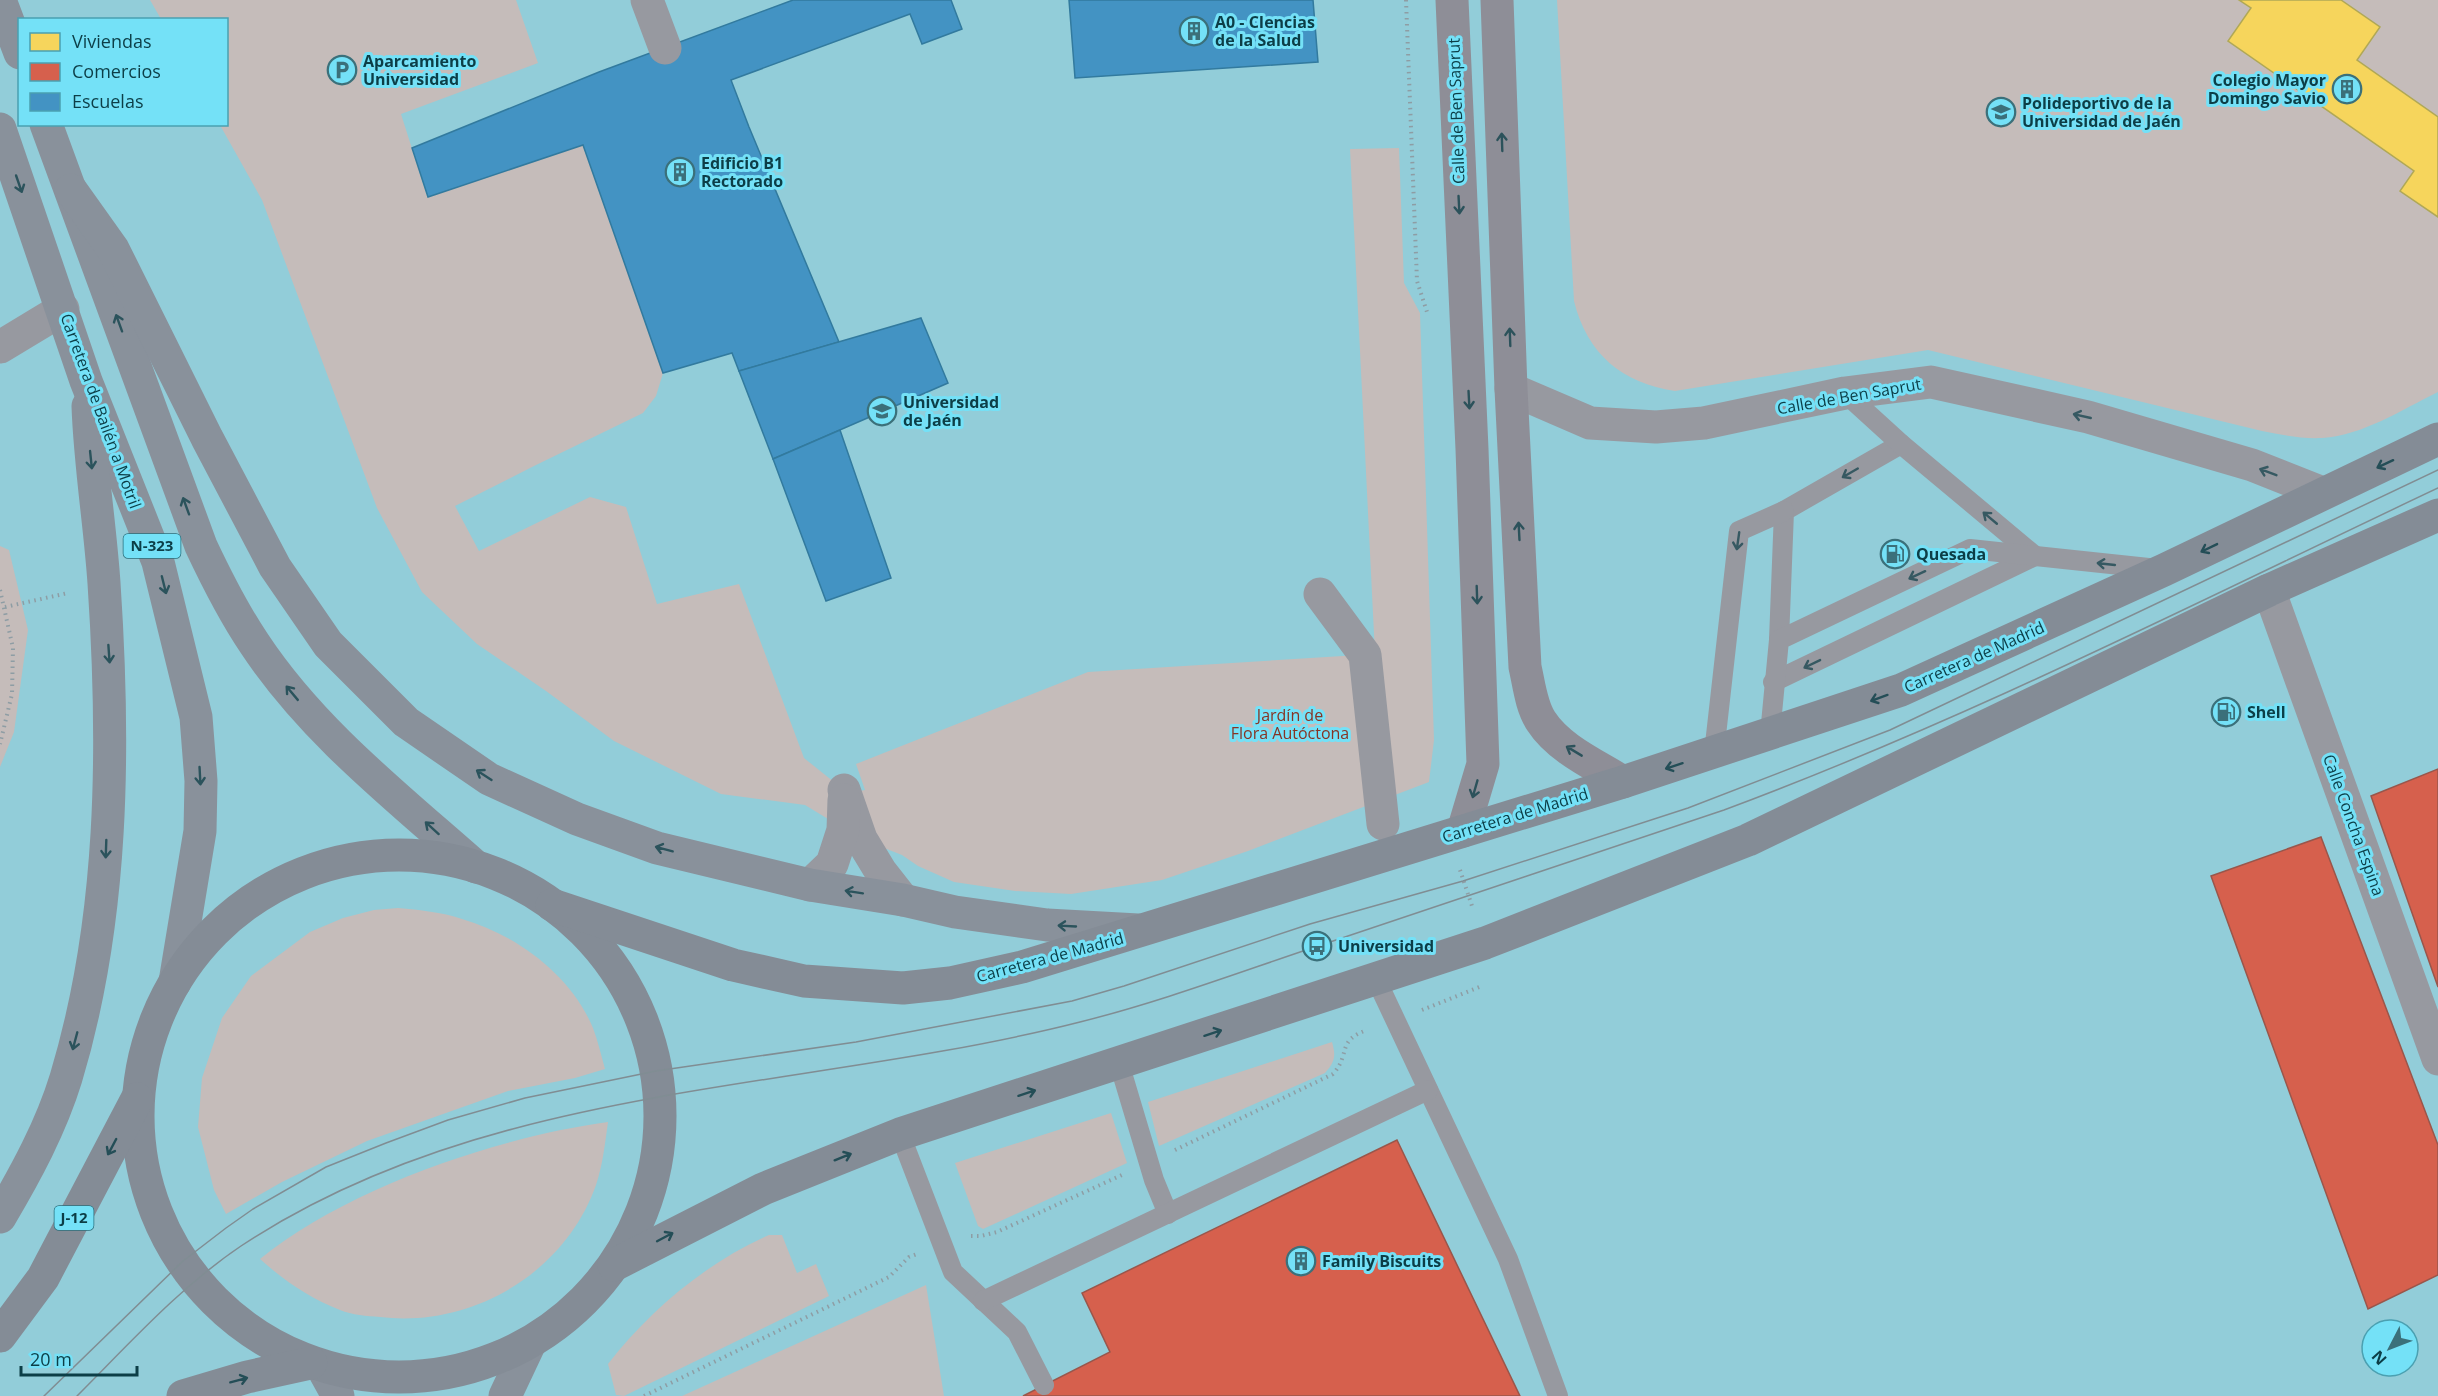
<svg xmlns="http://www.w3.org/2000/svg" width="2438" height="1396" viewBox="0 0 2438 1396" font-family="'Open Sans',sans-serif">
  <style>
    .green { fill: #c5bcba }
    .homes { fill: #f6d55c; stroke: #b0a856; stroke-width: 1.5 }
    .shops { fill: #d6604d; stroke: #99564b; stroke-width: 1.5 }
    .schools { fill: #4393c3; stroke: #327a9e; stroke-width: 1.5 }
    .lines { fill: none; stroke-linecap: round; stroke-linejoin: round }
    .path { stroke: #8e9da4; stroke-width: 4; stroke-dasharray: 1.5 4.5; stroke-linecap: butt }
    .lane { stroke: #9799a0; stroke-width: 20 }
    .street { stroke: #9799a0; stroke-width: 33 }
    .secondary { stroke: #8e8e97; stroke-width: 33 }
    .primary { stroke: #89919b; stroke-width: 33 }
    .highway { stroke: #848c96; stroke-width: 33 }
    .tram { stroke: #808d93; stroke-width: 1.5 }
    .oneway { stroke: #2c525b }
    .oneway2 { stroke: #2b535c }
    .oneway3 { stroke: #365962 }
    .oneway4 { stroke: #244e57 }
    .labels { text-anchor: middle; stroke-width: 6; stroke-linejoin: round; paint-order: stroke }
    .shield { fill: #74e1f7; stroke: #2b6f7c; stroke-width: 1.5 }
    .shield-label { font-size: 15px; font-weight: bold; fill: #0c3e47 }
    .poi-label { font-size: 16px; font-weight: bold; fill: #0c3e47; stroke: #74e1f7; text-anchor: start }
    .street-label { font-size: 16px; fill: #0c3e47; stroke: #74e1f7 }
    .park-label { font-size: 16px; fill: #873424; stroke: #74e1f7 }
  </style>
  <rect width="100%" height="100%" fill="#92cdd9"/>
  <g class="green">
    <path d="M 150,0 L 516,0 L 538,63 L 401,114 L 427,196 L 583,145 L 663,373 L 656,396 L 643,413 L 534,466 L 455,506 L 479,551 L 590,497 L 626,507 L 657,604 L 739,584 L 804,758 L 844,790 L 854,792 L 865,790 L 856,764 L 1088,672 L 1375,654 L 1350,149 L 1399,148 L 1404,283 L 1420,313 L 1434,740 L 1429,782 L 1248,851 L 1162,880 L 1071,894 L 1015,891 L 954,882 L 918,866 L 902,855 L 861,839 L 805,805 L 721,794 L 614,741 L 546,691 L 477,644 L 422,592 L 377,508 L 262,200 L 220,125 L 226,124 L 226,20 L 161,19 Z"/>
    <path d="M 1557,0 L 2438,0 L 2438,392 C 2401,410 2364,435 2322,438 C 2302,439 2282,435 2262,431 L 1928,350 L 1675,391 C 1622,383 1587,354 1574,301 Z"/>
    <path d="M 0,546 L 9,550 L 28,630 L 14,732 L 0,767 Z"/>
    <path d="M 398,908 C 420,910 441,912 462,919 C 517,935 571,975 593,1028 C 598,1041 601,1055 605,1069 L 575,1078 L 508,1091 L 367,1141 L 282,1182 L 226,1214 L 214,1190 L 198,1127 L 202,1078 L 222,1018 L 251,976 L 310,932 L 343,918 L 374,910 Z"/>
    <path d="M 1332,1042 C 1336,1056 1335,1062 1325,1073 L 1159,1146 L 1148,1102 Z"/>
    <path d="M 1111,1113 L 1127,1163 L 983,1229 L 978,1226 L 955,1163 Z"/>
    <path d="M 608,1122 C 605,1143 603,1164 596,1185 C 565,1273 472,1328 380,1317 C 367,1316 352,1315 340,1310 C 311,1299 283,1280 260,1259 C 347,1188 497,1137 608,1122 Z"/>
    <path d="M 769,1235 L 782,1235 L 797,1273 L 816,1264 L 829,1296 L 624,1396 L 616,1395 L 608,1364 C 649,1311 707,1262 769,1235 Z"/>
    <path d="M 926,1285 L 944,1396 L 682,1396 Z"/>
  </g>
  <path class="homes" d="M 2239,0 L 2341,0 L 2380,27 L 2357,60 L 2438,117 L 2438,217 L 2400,191 L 2414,171 L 2228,41 L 2251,8 Z"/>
  <g class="shops">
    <path d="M 2438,769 L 2438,987 L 2371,796 Z"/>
    <path d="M 2321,837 L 2438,1145 L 2438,1275 L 2368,1309 L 2211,876 Z"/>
    <path d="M 1397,1140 L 1520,1396 L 1023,1396 L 1110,1352 L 1082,1293 Z"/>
  </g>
  <g class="schools">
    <path d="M 793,0 L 951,0 L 962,29 L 922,44 L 910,14 L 731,80 L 749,127 L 839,342 L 739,371 L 732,353 L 663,373 L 583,145 L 428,197 L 412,148 L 599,72 Z"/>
    <path d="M 1069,0 L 1313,0 L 1318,62 L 1075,78 Z"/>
    <path d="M 921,318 L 948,383 L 773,459 L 739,371 Z"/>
    <path d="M 840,430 L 891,578 L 826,601 L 773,459 Z"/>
  </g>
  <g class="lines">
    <g class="path">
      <path d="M 1406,0 L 1417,281 L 1427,312"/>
      <path d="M 0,590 L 13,648 L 12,694 L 0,744"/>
      <path d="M 5,607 L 68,593"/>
      <path d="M 1460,870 L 1473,909"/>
      <path d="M 1422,1010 L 1482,986"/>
      <path d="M 1175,1150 L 1333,1074 C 1351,1054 1336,1041 1367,1030"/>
      <path d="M 971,1236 L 981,1236 L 997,1232 L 1122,1175"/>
      <path d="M 644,1396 L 889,1277 L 909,1257 L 917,1254"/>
    </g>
    <g class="lane">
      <path d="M 1779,640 L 1784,511 L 1901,444"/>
      <path d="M 1773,682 L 2035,556 L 1901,444 L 1845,393"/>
      <path d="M 1770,734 L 1779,640 L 1970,549 L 2158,569"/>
      <path d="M 1714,753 L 1739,531 L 1784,511"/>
      <path d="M 1376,979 L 1508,1259 L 1558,1396"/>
      <path d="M 1119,1063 L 1154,1180 L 1168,1214"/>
      <path d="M 900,1134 L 953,1272 L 1017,1332 L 1044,1385"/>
      <path d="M 983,1301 L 1428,1090"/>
    </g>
    <g class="street">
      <path d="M 647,0 L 665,48"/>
      <path d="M 0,347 L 63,309"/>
      <path d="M 1511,389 L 1590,423 L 1656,427 L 1704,423 L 1845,393 L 1931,382 L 2088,417 L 2252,465 L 2323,493"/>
      <path d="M 2269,590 L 2438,1059"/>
      <path d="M 1320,594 L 1365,655 L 1383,824"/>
      <path d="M 844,790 L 861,839 L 881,872 L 903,900"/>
      <path d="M 810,885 L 832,864 L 843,830 L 844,800"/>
    </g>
    <g class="secondary">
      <path d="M 1452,0 L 1472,449 L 1483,764 L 1463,831"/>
      <path d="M 1497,0 L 1511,389 L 1525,667 C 1529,684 1531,706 1541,721 C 1559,749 1596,765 1623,782"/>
    </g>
    <g class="primary">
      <path d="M 0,0 L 20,53"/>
      <path d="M 46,124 L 201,546 C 217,580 233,612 254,643 C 312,731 397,797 476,867"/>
      <path d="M 0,129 L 86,381 L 158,562 L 196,717 L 201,781 L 200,831 L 175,982"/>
      <path d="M 71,190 L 113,249 L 207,438 L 275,567 L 328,644 L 406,722 L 489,779 L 577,819 L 657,848 L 810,885 L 903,900 L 955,912 L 1047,925 L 1138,930"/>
      <path d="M 0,1217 C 26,1173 51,1127 66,1078 C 114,919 115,747 104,583 C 100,524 90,465 88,406"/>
      <path d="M 322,1367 L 338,1396"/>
      <path d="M 505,1396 L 530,1343"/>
    </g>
    <g class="highway">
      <circle cx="399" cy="1116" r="261"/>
      <path d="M 552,905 L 733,965 L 804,981 L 903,988 L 950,983 L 1022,967 L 1623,782 L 1901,690 L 2164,570 L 2438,439"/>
      <path d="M 614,1265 L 763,1189 L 900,1134 L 1485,943 L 1748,840 L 2269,590 L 2438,515"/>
      <path d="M 0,1336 L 43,1278 L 137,1099"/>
      <path d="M 183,1396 L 247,1377 L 311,1363"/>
    </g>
    <g class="tram">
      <path d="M 44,1396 L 183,1261 L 226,1228 L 253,1209 L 326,1167 L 386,1143 L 448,1120 L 525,1098 L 656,1071 L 856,1042 L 1072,1001 L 1124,986 L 1310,924 L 1463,881 L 1688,808 L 1890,730 L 2438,470"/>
      <path d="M 77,1396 C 129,1344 180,1287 241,1246 C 490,1081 801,1093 1080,1022 C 1164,1001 1245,970 1327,943 C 1459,899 1592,854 1724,810 C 1969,719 2203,599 2438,488"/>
    </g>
  </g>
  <defs><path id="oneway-shaft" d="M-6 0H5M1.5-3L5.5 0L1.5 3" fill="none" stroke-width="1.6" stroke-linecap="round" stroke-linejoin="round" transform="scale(1.5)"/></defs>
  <g class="oneway">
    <use href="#oneway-shaft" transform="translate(1502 142) rotate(-92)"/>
    <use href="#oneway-shaft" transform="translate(1459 205) rotate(87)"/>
    <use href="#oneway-shaft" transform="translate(1510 337) rotate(-92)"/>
    <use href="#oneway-shaft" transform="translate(1469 400) rotate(87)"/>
    <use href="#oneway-shaft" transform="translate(1519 531) rotate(-93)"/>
    <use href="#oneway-shaft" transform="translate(1477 595) rotate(88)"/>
    <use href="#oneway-shaft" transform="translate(1574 751) rotate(-149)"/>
    <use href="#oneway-shaft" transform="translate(1475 789) rotate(106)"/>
  </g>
  <g class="oneway2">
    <use href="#oneway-shaft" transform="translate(19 184) rotate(71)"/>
    <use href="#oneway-shaft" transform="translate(119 323) rotate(-110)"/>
    <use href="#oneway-shaft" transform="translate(91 460) rotate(84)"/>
    <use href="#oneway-shaft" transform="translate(186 506) rotate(-110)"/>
    <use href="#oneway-shaft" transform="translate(164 585) rotate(76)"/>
    <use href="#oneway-shaft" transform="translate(109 654) rotate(86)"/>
    <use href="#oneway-shaft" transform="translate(292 693) rotate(-130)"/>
    <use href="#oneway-shaft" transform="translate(484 775) rotate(-147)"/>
    <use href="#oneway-shaft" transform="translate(200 776) rotate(87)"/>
    <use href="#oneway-shaft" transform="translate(432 828) rotate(-138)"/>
    <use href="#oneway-shaft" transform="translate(106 849) rotate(92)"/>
    <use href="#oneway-shaft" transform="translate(664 849) rotate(-165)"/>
    <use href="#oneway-shaft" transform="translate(854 892) rotate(-171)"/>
    <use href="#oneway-shaft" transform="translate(1067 926) rotate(-177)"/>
    <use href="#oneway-shaft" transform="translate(75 1041) rotate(105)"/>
  </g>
  <g class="oneway3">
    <use href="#oneway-shaft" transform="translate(2082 416) rotate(-167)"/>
    <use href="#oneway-shaft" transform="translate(2268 472) rotate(-159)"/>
    <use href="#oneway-shaft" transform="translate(1850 473) rotate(150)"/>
    <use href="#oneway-shaft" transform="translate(1990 518) rotate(-140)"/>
    <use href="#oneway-shaft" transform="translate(1738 541) rotate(98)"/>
    <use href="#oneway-shaft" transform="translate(2106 564) rotate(-174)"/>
    <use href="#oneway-shaft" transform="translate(1917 575) rotate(155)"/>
    <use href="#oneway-shaft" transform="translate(1812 664) rotate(154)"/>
  </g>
  <g class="oneway4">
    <use href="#oneway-shaft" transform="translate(2385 464) rotate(155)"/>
    <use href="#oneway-shaft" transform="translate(2209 548) rotate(154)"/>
    <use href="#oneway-shaft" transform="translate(1879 698) rotate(160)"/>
    <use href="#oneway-shaft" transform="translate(1674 766) rotate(162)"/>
    <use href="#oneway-shaft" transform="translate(1213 1033) rotate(-18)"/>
    <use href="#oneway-shaft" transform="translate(1027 1093) rotate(-18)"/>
    <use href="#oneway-shaft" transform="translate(112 1147) rotate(118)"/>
    <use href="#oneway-shaft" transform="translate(843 1157) rotate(-22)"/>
    <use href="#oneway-shaft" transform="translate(665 1237) rotate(-28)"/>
    <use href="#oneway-shaft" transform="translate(239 1380) rotate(-15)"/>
  </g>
  <defs>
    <g id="building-ring" transform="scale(1.5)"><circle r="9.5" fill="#74e1f7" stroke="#3b707a" stroke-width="1.5"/><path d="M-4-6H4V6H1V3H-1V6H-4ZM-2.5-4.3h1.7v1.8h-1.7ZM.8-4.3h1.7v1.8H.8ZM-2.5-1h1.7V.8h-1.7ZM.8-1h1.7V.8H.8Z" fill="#3b707a"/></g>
    <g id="parking-ring" transform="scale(1.5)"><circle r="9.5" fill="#74e1f7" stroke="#3b707a" stroke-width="1.5"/><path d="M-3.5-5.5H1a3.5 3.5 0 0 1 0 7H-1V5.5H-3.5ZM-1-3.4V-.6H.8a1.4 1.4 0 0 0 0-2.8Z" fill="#3b707a"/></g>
    <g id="university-ring" transform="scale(1.5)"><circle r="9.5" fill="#74e1f7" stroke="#3b707a" stroke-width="1.5"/><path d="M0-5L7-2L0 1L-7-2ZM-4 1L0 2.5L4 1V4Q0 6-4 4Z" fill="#3b707a"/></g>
    <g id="fuel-ring" transform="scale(1.5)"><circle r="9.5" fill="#74e1f7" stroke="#3b707a" stroke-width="1.5"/><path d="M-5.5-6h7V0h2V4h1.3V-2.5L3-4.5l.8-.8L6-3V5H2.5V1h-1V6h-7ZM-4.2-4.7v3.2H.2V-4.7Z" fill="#3b707a"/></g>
    <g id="bus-ring" transform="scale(1.5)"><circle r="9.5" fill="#74e1f7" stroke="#3b707a" stroke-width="1.5"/><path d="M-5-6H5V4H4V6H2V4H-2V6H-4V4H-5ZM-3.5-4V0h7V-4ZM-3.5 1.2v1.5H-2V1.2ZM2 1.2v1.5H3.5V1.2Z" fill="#3b707a"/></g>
  </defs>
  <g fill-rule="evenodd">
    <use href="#building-ring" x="1194" y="31"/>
    <use href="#parking-ring" x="342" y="70"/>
    <use href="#building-ring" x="2347" y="89"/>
    <use href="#university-ring" x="2001" y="112"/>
    <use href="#building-ring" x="680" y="172"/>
    <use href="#university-ring" x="882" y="411"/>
    <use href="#fuel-ring" x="1895" y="554"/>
    <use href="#fuel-ring" x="2226" y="712"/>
    <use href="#bus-ring" x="1317" y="946"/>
    <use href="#building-ring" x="1301" y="1261"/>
  </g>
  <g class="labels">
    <g class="shield">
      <rect x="123.5" y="534" width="57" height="24" rx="4.5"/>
      <rect x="54.5" y="1206" width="39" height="24" rx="4.5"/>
    </g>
    <g class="shield-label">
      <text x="152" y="551">N-323</text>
      <text x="74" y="1223">J-12</text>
    </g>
    <g class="poi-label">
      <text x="1215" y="28">A0 - CIencias<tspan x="1215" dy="18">de la Salud</tspan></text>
      <text x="363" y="67">Aparcamiento<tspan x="363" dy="18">Universidad</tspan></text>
      <text x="2326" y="86" text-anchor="end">Colegio Mayor<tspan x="2326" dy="18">Domingo Savio</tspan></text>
      <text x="2022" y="109">Polideportivo de la<tspan x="2022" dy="18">Universidad de Jaén</tspan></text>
      <text x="701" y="169">Edificio B1<tspan x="701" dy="18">Rectorado</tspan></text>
      <text x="903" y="408">Universidad<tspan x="903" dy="18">de Jaén</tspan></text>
      <text x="1916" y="560">Quesada</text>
      <text x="2247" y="718">Shell</text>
      <text x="1338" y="952">Universidad</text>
      <text x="1322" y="1267">Family Biscuits</text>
    </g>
    <g class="street-label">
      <text transform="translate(1456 111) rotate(-92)" y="6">Calle de Ben Saprut</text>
      <text transform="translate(1849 396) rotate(-10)" y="6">Calle de Ben Saprut</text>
      <text transform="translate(101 411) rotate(70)" y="6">Carretera de Bailén a Motril</text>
      <text transform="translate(1974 657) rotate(-24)" y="6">Carretera de Madrid</text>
      <text transform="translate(1515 815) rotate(-17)" y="6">Carretera de Madrid</text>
      <text transform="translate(2354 825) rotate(70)" y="6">Calle Concha Espina</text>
      <text transform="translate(1050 957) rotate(-15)" y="6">Carretera de Madrid</text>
    </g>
    <g class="park-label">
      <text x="1290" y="721">Jardín de<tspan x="1290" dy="18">Flora Autóctona</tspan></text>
    </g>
  </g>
  <rect x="18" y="18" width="210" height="108" fill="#74e1f7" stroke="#4aa0b1" stroke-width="1.5"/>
  <rect x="30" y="33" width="30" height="18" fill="#f6d55c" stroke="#4aa0b1" stroke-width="1.5"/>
  <text x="72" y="48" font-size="18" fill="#0c3e47">Viviendas</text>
  <rect x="30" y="63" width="30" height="18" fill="#d6604d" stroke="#4aa0b1" stroke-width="1.5"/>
  <text x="72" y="78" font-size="18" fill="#0c3e47">Comercios</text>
  <rect x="30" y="93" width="30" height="18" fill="#4393c3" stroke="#4aa0b1" stroke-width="1.5"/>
  <text x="72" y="108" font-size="18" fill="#0c3e47">Escuelas</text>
  <g transform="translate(2390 1348) rotate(228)"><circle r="28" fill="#74e1f7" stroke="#4aa0b1" stroke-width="1.5"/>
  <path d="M0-4.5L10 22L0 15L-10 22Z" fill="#3b707a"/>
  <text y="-9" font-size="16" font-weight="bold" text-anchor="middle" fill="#0c3e47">N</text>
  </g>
  <path d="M21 1366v9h116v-9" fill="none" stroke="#0c3e47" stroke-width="3"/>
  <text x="30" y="1366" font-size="18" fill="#0c3e47" stroke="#74e1f7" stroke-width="4.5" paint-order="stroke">20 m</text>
</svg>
